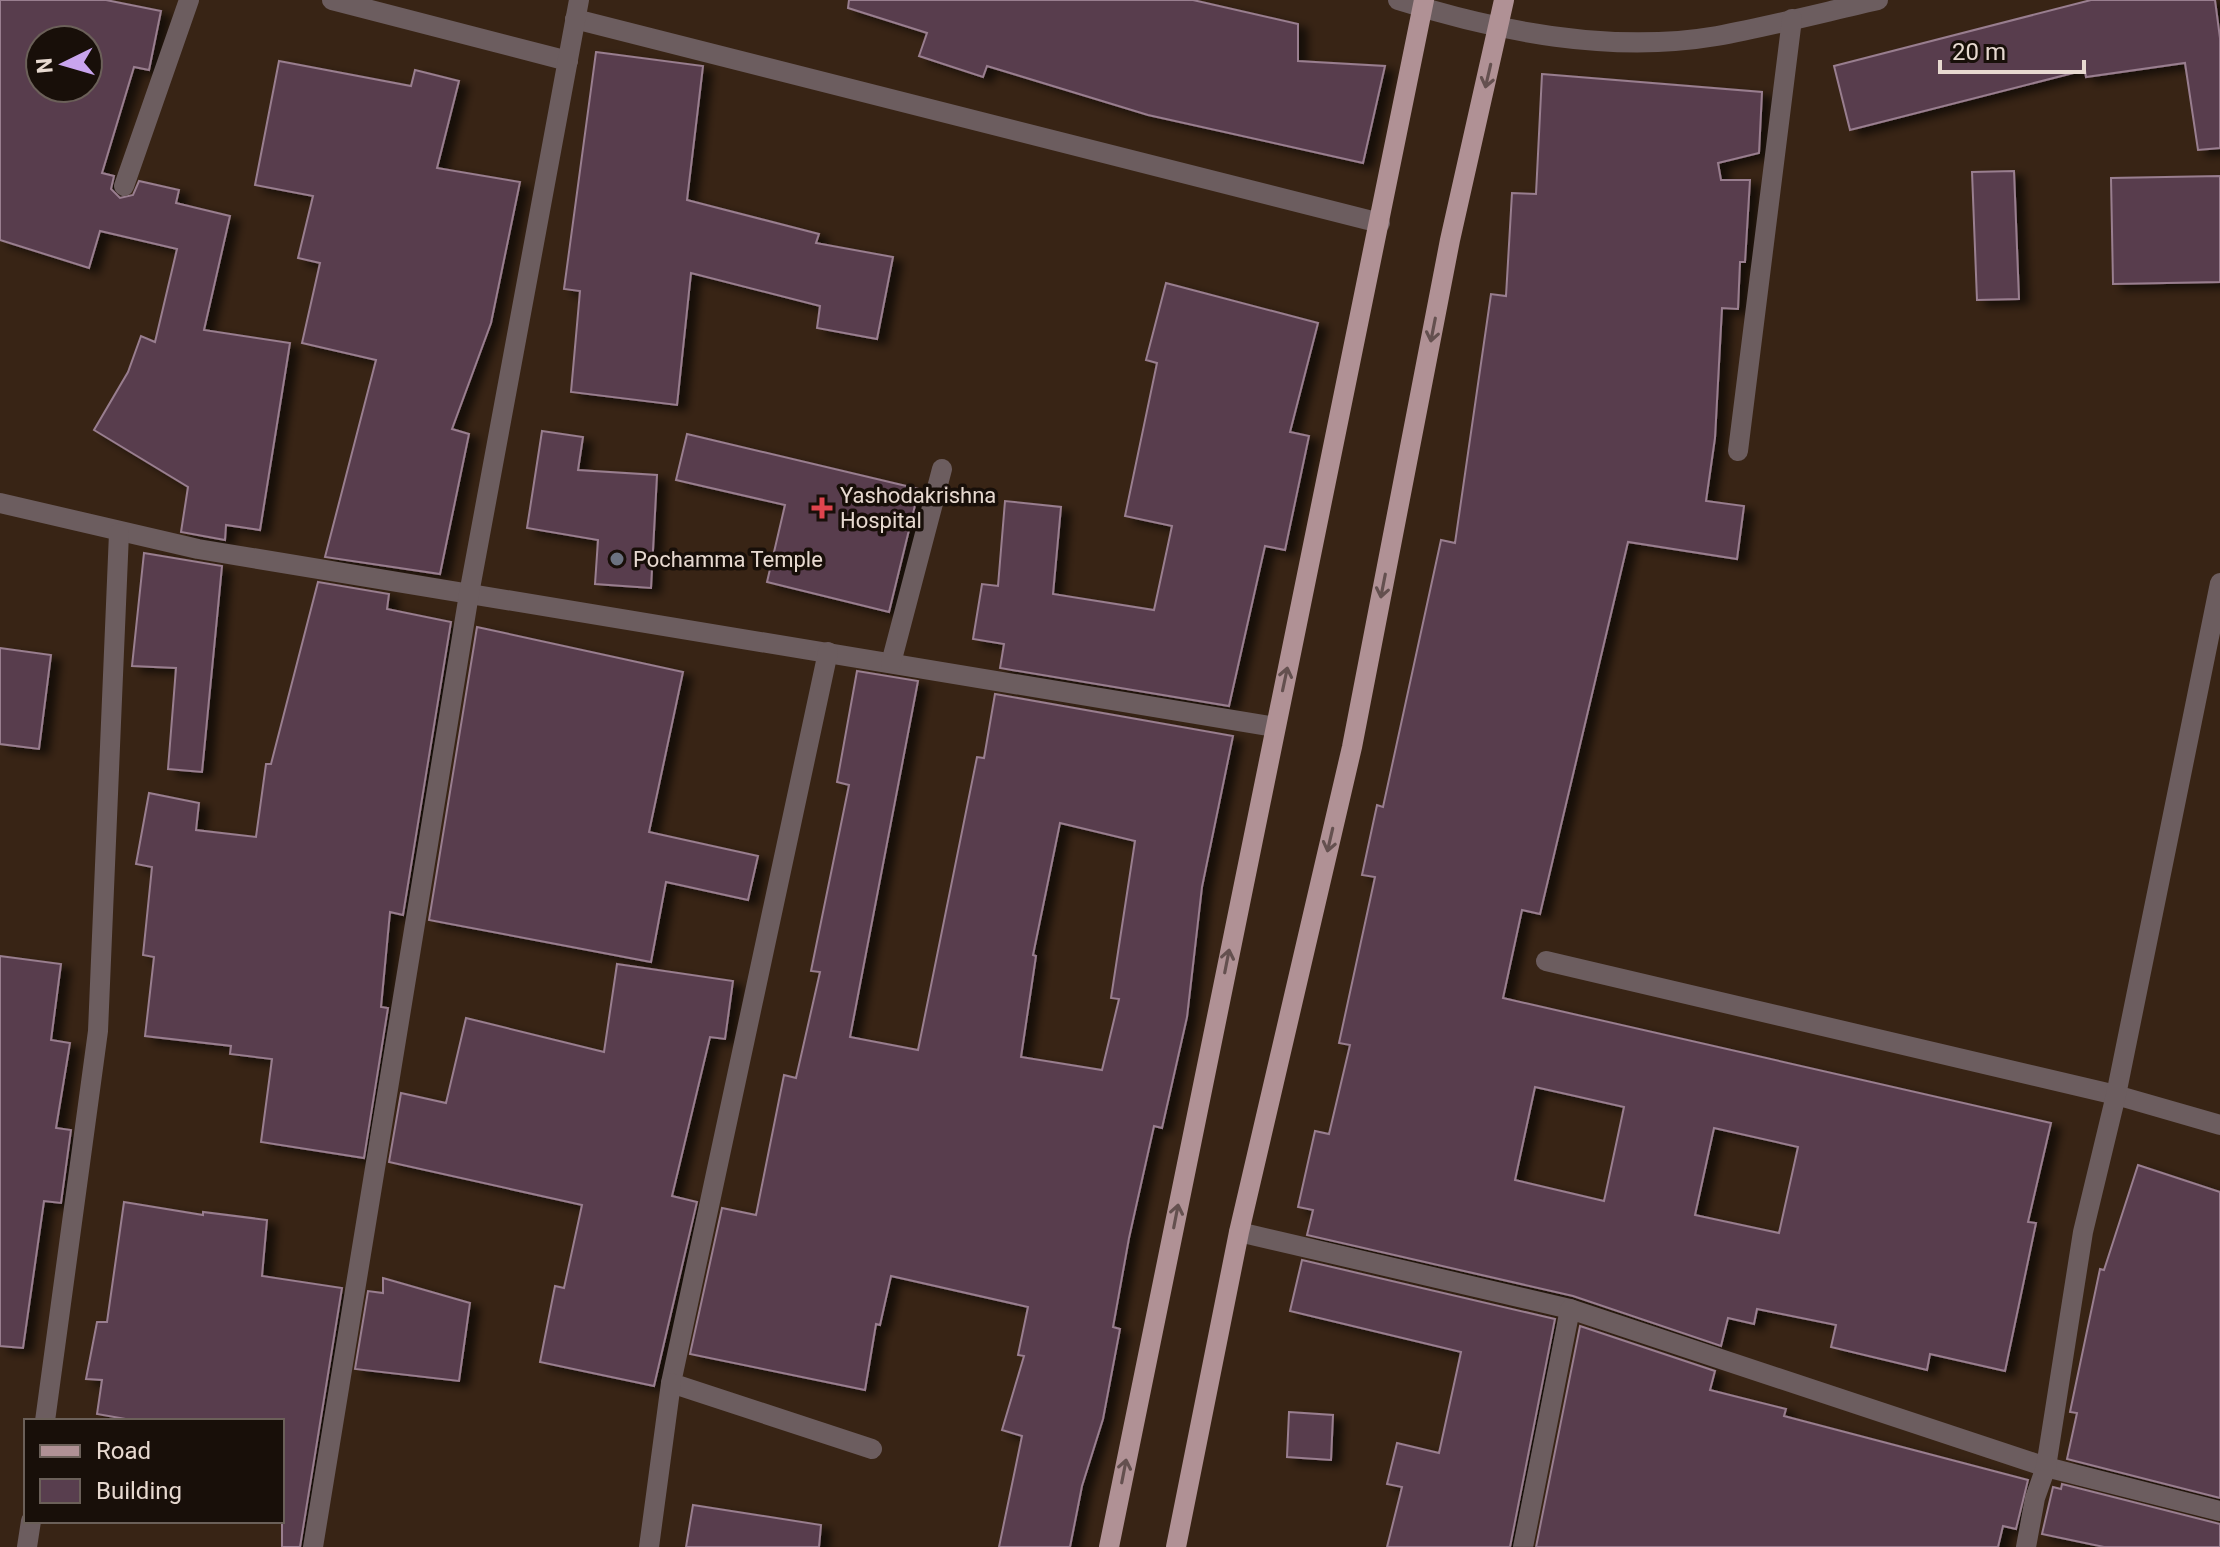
<svg xmlns="http://www.w3.org/2000/svg" width="2220" height="1547" viewBox="0 0 2220 1547" font-family="Roboto,sans-serif">
  <style>
    .building { fill: #583e4e; stroke: #997e8f; stroke-width: 2; fill-rule: evenodd; filter: url(#shadow) }
    .lines { fill: none; stroke-linecap: round; stroke-linejoin: round }
    .street { stroke: #6c5d5f; stroke-width: 20 }
    .primary { stroke: #b09195; stroke-width: 20 }
    .oneway { stroke: #64504f }
    .health-dot { fill: #e0444e; stroke: #180f09; stroke-width: 3 }
    .worship-dot { fill: #6b7280; stroke: #180f09; stroke-width: 3 }
    .labels { text-anchor: middle; stroke-width: 7; stroke-linejoin: round; paint-order: stroke }
    .poi-label { font-size: 22px; fill: #e7d9d0; stroke: #180f09; text-anchor: start }
  </style>
  <defs>
    <filter id="shadow"><feDropShadow dx="9" dy="5" stdDeviation="4" flood-color="#0009"/></filter>
  </defs>
  <rect width="100%" height="100%" fill="#382415"/>
  <g class="building">
    <path d="M 0,0 L 106,0 L 161,11 L 149,70 L 134,67 L 102,173 L 114,176 L 111,189 L 120,198 L 133,195 L 139,181 L 179,190 L 176,203 L 230,216 L 204,330 L 290,343 L 260,530 L 226,525 L 225,540 L 181,532 L 188,487 L 94,430 L 128,372 L 141,336 L 155,342 L 177,249 L 100,231 L 89,268 L 0,240 ZM 40,40 L 88,40 L 88,88 L 40,88 Z"/>
    <path d="M 849,0 L 1193,0 L 1298,24 L 1298,61 L 1385,66 L 1363,163 L 1148,115 L 987,66 L 983,77 L 919,56 L 927,33 L 848,8 Z"/>
    <path d="M 2091,0 L 2215,0 L 2220,38 L 2220,148 L 2198,150 L 2185,63 L 2086,77 L 2085,70 L 1850,130 L 1834,66 Z"/>
    <path d="M 596,52 L 703,66 L 687,200 L 819,234 L 816,243 L 893,257 L 877,339 L 817,328 L 820,306 L 691,273 L 677,405 L 571,392 L 580,291 L 564,289 Z"/>
    <path d="M 279,61 L 411,86 L 415,70 L 459,81 L 437,168 L 520,182 L 491,323 L 452,429 L 469,434 L 440,574 L 325,557 L 376,360 L 302,343 L 320,263 L 298,258 L 313,196 L 255,185 Z"/>
    <path d="M 1542,74 L 1762,92 L 1759,153 L 1718,163 L 1721,180 L 1750,180 L 1745,262 L 1740,262 L 1738,309 L 1722,308 L 1715,438 L 1706,501 L 1744,506 L 1737,559 L 1628,542 L 1540,914 L 1522,910 L 1503,998 L 2051,1123 L 2028,1222 L 2036,1223 L 2005,1371 L 1930,1354 L 1927,1370 L 1831,1347 L 1836,1325 L 1757,1309 L 1754,1324 L 1728,1318 L 1721,1346 L 1573,1296 L 1307,1235 L 1313,1210 L 1298,1207 L 1315,1131 L 1329,1134 L 1350,1045 L 1339,1043 L 1375,877 L 1362,875 L 1377,805 L 1383,807 L 1441,540 L 1455,543 L 1491,294 L 1506,296 L 1512,193 L 1536,194 ZM 1535,1087 L 1624,1107 L 1604,1201 L 1515,1180 ZM 1714,1128 L 1798,1147 L 1779,1233 L 1695,1215 Z"/>
    <path d="M 2014,171 L 2019,299 L 1977,300 L 1972,172 Z"/>
    <path d="M 2220,176 L 2220,282 L 2113,284 L 2111,178 Z"/>
    <path d="M 1166,283 L 1318,323 L 1290,432 L 1309,436 L 1285,550 L 1265,546 L 1229,706 L 1000,668 L 1004,644 L 973,639 L 982,584 L 998,586 L 1005,501 L 1061,507 L 1053,594 L 1154,610 L 1172,526 L 1125,516 L 1157,363 L 1146,360 Z"/>
    <path d="M 542,431 L 583,437 L 578,470 L 657,475 L 651,588 L 595,584 L 598,540 L 527,528 Z"/>
    <path d="M 687,434 L 919,489 L 889,612 L 767,582 L 785,505 L 676,480 Z"/>
    <path d="M 144,553 L 222,566 L 202,772 L 168,769 L 176,668 L 132,666 Z"/>
    <path d="M 318,582 L 389,594 L 387,609 L 451,622 L 403,915 L 390,912 L 381,1007 L 388,1008 L 364,1158 L 261,1142 L 272,1059 L 230,1054 L 231,1046 L 145,1036 L 154,957 L 143,955 L 152,867 L 136,864 L 149,793 L 199,803 L 196,830 L 256,837 L 266,764 L 271,764 Z"/>
    <path d="M 477,627 L 683,672 L 649,832 L 758,856 L 748,900 L 666,882 L 651,962 L 429,920 Z"/>
    <path d="M 0,648 L 51,655 L 39,749 L 0,744 Z"/>
    <path d="M 857,671 L 918,681 L 850,1037 L 918,1050 L 977,757 L 984,758 L 995,694 L 1233,736 L 1202,887 L 1187,1017 L 1162,1128 L 1154,1126 L 1129,1238 L 1113,1327 L 1120,1329 L 1103,1419 L 1082,1486 L 1070,1547 L 999,1547 L 1022,1436 L 1002,1430 L 1024,1356 L 1018,1355 L 1028,1307 L 891,1276 L 880,1325 L 876,1324 L 865,1390 L 690,1354 L 722,1208 L 756,1215 L 784,1075 L 796,1078 L 820,972 L 811,971 L 849,785 L 837,782 ZM 1060,823 L 1135,841 L 1111,998 L 1119,999 L 1102,1070 L 1021,1057 L 1036,956 L 1033,955 Z"/>
    <path d="M 0,956 L 61,964 L 51,1040 L 70,1043 L 56,1128 L 71,1130 L 61,1203 L 44,1201 L 23,1348 L 0,1346 Z"/>
    <path d="M 617,964 L 733,981 L 725,1039 L 710,1037 L 672,1196 L 697,1202 L 654,1386 L 540,1362 L 555,1286 L 564,1288 L 582,1205 L 389,1162 L 401,1093 L 446,1103 L 466,1018 L 604,1052 Z"/>
    <path d="M 2138,1165 L 2220,1192 L 2220,1498 L 2067,1459 L 2077,1413 L 2070,1412 L 2100,1269 L 2104,1270 Z"/>
    <path d="M 124,1202 L 203,1215 L 203,1212 L 267,1220 L 262,1276 L 342,1288 L 300,1547 L 282,1547 L 282,1421 L 137,1421 L 97,1414 L 102,1380 L 86,1379 L 97,1322 L 107,1322 Z"/>
    <path d="M 1302,1260 L 1555,1319 L 1510,1547 L 1387,1547 L 1402,1487 L 1387,1484 L 1397,1443 L 1439,1453 L 1461,1352 L 1290,1311 Z"/>
    <path d="M 383,1278 L 470,1303 L 459,1381 L 355,1369 L 368,1291 L 383,1293 Z"/>
    <path d="M 1580,1326 L 1715,1371 L 1710,1390 L 1786,1409 L 1784,1416 L 2028,1480 L 2016,1529 L 2003,1526 L 1998,1547 L 1536,1547 Z"/>
    <path d="M 1289,1412 L 1333,1415 L 1331,1460 L 1287,1457 Z"/>
    <path d="M 2062,1484 L 2220,1524 L 2220,1547 L 2104,1547 L 2042,1534 L 2053,1487 L 2061,1489 Z"/>
    <path d="M 693,1505 L 821,1525 L 819,1547 L 686,1547 Z"/>
  </g>
  <g class="lines">
    <g class="street">
      <path d="M 332,0 L 568,61"/>
      <path d="M 1398,0 C 1499,32 1611,54 1717,36 C 1771,26 1825,12 1878,0"/>
      <path d="M 575,19 L 1380,223"/>
      <path d="M 124,186 L 189,0"/>
      <path d="M 1738,451 L 1792,19"/>
      <path d="M 0,503 L 198,549 L 1275,727"/>
      <path d="M 828,652 L 671,1383 L 872,1449"/>
      <path d="M 891,663 L 942,469"/>
      <path d="M 1546,961 L 2116,1095 L 2220,1125"/>
      <path d="M 1239,1232 L 1570,1309"/>
      <path d="M 45,1421 L 98,1031 L 119,533"/>
      <path d="M 27,1547 L 31,1521"/>
      <path d="M 313,1547 L 469,594 L 579,0"/>
      <path d="M 649,1547 L 671,1383"/>
      <path d="M 1523,1547 L 1570,1309 L 2046,1467 L 2220,1511"/>
      <path d="M 2026,1547 L 2035,1498 L 2046,1467 L 2083,1232 L 2116,1095 L 2220,583"/>
    </g>
    <g class="primary">
      <path d="M 1109,1547 L 1424,0"/>
      <path d="M 1176,1547 L 1239,1232 L 1352,747 L 1450,240 L 1504,0"/>
    </g>
  </g>
  <defs><path id="oneway-shaft" d="M-6 0H5M1.5-3L5.5 0L1.5 3" fill="none" stroke-width="1.6" stroke-linecap="round" stroke-linejoin="round" transform="scale(2)"/></defs>
  <g class="oneway">
    <use href="#oneway-shaft" transform="translate(1488 76) rotate(103)"/>
    <use href="#oneway-shaft" transform="translate(1433 330) rotate(101)"/>
    <use href="#oneway-shaft" transform="translate(1383 586) rotate(101)"/>
    <use href="#oneway-shaft" transform="translate(1285 679) rotate(-78)"/>
    <use href="#oneway-shaft" transform="translate(1330 840) rotate(103)"/>
    <use href="#oneway-shaft" transform="translate(1227 961) rotate(-79)"/>
    <use href="#oneway-shaft" transform="translate(1176 1216) rotate(-79)"/>
    <use href="#oneway-shaft" transform="translate(1124 1471) rotate(-79)"/>
  </g>
  <path class="health-dot" d="M818 496h8v8h8v8h-8v8h-8v-8h-8v-8h8z"/>
  <circle class="worship-dot" cx="617" cy="559" r="8"/>
  <g class="labels">
    <g class="poi-label">
      <text x="840" y="503">Yashodakrishna<tspan x="840" dy="25">Hospital</tspan></text>
      <text x="633" y="567">Pochamma Temple</text>
    </g>
  </g>
  <rect x="24" y="1419" width="260" height="104" fill="#180f09" stroke="#6b6059" stroke-width="2"/>
  <rect x="40" y="1445" width="40" height="12" fill="#b09195" stroke="#6b6059" stroke-width="2"/>
  <text x="96" y="1459" font-size="24" fill="#e7d9d0">Road</text>
  <rect x="40" y="1479" width="40" height="24" fill="#583e4e" stroke="#6b6059" stroke-width="2"/>
  <text x="96" y="1499" font-size="24" fill="#e7d9d0">Building</text>
  <g transform="translate(64 64) rotate(265)"><circle r="38" fill="#180f09" stroke="#6b6059" stroke-width="2"/>
  <path d="M0-6L14 30L0 20L-14 30Z" fill="#c9a5ee"/>
  <text y="-12" font-size="22" font-weight="bold" text-anchor="middle" fill="#e7d9d0">N</text>
  </g>
  <path d="M1940 60v12h144v-12" fill="none" stroke="#e7d9d0" stroke-width="4"/>
  <text x="1952" y="60" font-size="24" fill="#e7d9d0" stroke="#180f09" stroke-width="6" paint-order="stroke">20 m</text>
</svg>
